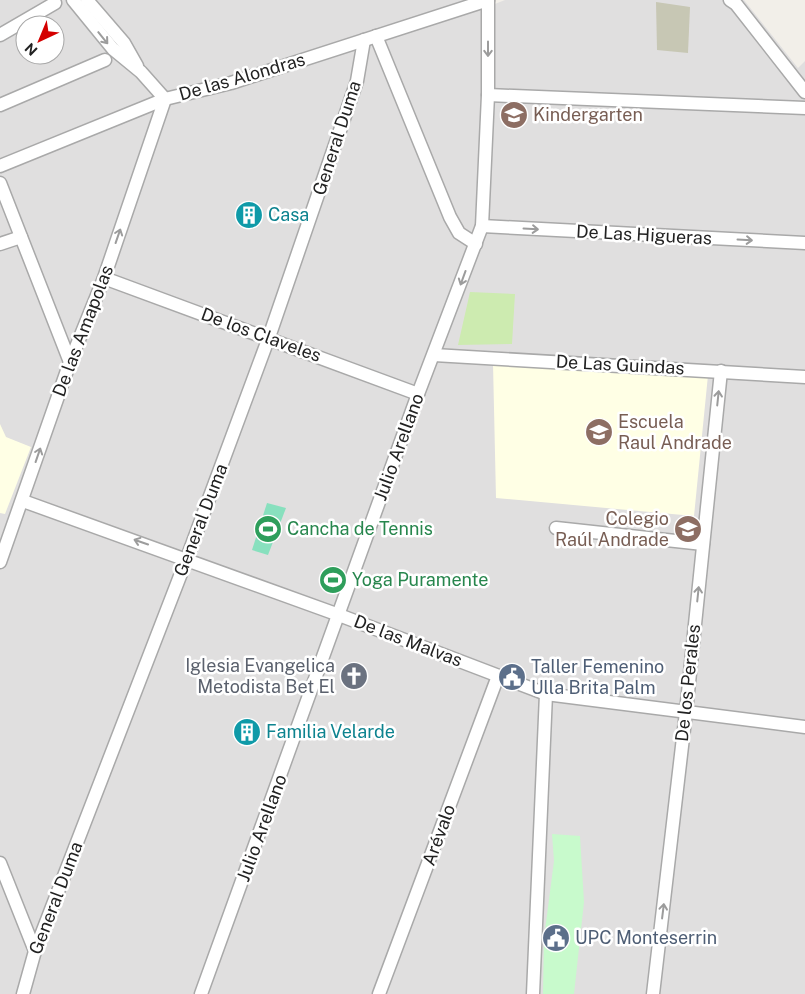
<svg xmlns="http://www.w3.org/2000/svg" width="805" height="994" viewBox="0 0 805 994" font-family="'Public Sans',sans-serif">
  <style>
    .residential { fill: #e0dfdf; fill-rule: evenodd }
    .education { fill: #ffffe5 }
    .construction { fill: #c7c7b4 }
    .grass { fill: #cdebb0 }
    .park { fill: #c8facc }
    .pitch { fill: #88e0be }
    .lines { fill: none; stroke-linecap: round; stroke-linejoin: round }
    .minor-casing { stroke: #a9a9a9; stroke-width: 15 }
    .minor { stroke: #fff; stroke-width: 12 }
    .oneway { stroke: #9c9c9c }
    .labels { text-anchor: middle; stroke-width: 5; stroke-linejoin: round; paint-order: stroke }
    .street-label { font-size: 18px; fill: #222; stroke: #fff }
    .education-label { font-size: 18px; fill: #785e54; stroke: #fff; text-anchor: start }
    .culture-label { font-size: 18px; fill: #0d838f; stroke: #fff; text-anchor: start }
    .leisure-label { font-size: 18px; fill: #27864d; stroke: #fff; text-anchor: start }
    .worship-label { font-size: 18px; fill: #5b616d; stroke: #fff; text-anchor: end }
    .service-label { font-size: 18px; fill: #4e5e75; stroke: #fff; text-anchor: start }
  </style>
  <rect width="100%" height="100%" fill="#f2efe9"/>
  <path class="residential" d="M 0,0 L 475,0 L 354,44 L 477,11 L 505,0 L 744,0 L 798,68 L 805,61 L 805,994 L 0,994 ZM 25,25 L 55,25 L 55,55 L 25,55 Z"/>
  <g class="education">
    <path d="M 493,363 L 709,365 L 694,516 L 496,498 Z"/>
    <path d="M 0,424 L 6,437 L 31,447 L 5,514 L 0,513 Z"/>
  </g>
  <path class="construction" d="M 656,2 L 690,7 L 688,53 L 657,50 Z"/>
  <path class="grass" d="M 470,292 L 515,294 L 512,344 L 458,345 Z"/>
  <path class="park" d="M 552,834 L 580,836 L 584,902 L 574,994 L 543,994 L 544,938 L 554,861 Z"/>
  <path class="pitch" d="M 267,503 L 286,508 L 268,555 L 252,550 Z"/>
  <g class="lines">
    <g class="minor-casing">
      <g id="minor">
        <path d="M 73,0 L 113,49 L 141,72 L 165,99"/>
        <path d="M 87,0 L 124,43 L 137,66"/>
        <path d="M 730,0 L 736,4 L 805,92"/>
        <path d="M 0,35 L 55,3"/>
        <path d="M 376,36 L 450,217 L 459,233 L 476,244"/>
        <path d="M 488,95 L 805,108"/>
        <path d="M 0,105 L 105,60"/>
        <path d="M 0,166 L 165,99 L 231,83 L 488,0"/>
        <path d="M 0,183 L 70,362"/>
        <path d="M 482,226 L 805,243"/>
        <path d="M 0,244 L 21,237"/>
        <path d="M 104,278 L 418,394"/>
        <path d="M 434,355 L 805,377"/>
        <path d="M 23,501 L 339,615 L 546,694 L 805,727"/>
        <path d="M 556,528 L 703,544"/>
        <path d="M 0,562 L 70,362 L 104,278 L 165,99"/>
        <path d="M 0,863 L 35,951"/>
        <path d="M 23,994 L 35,951 L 187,558 L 269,337 L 357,81 L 364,40"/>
        <path d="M 201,994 L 418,394 L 482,226 L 488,95 L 488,0"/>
        <path d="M 379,994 L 498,676"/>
        <path d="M 533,994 L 546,694"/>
        <path d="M 653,994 L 686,712 L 721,371"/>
      </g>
    </g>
    <use href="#minor" class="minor"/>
  </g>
  <defs><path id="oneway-shaft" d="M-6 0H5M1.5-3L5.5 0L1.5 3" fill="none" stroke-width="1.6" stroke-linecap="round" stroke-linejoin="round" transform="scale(1.25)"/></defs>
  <g class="oneway">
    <use href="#oneway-shaft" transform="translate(103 38) rotate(51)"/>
    <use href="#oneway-shaft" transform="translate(488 49) rotate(90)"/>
    <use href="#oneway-shaft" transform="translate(531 229) rotate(3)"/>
    <use href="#oneway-shaft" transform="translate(118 236) rotate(-71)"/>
    <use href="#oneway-shaft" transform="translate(745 240) rotate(3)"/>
    <use href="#oneway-shaft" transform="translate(463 278) rotate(110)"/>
    <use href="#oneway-shaft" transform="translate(718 398) rotate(-84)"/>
    <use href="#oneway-shaft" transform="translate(38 455) rotate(-71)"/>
    <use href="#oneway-shaft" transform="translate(141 542) rotate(-161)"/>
    <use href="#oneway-shaft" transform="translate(698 594) rotate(-84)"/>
    <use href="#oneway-shaft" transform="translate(663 911) rotate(-83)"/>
  </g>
  <defs>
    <g id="school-disc" transform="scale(1.4375)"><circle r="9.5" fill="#8d6e63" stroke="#fff"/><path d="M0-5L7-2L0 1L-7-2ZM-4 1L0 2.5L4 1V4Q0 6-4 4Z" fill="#fff"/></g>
    <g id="building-disc" transform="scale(1.4375)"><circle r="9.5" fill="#0f9aa8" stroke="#fff"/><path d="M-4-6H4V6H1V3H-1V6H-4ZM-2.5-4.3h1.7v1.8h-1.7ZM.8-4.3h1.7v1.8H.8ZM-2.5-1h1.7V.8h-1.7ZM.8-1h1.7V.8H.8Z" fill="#fff"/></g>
    <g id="university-disc" transform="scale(1.4375)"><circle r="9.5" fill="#8d6e63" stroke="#fff"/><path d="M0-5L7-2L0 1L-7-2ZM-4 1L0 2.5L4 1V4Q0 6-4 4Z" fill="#fff"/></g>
    <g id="stadium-disc" transform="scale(1.4375)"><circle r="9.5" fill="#2e9e5b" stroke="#fff"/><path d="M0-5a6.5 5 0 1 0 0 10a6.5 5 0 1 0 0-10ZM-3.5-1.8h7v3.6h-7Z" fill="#fff"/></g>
    <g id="church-disc" transform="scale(1.4375)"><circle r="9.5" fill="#6b7280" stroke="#fff"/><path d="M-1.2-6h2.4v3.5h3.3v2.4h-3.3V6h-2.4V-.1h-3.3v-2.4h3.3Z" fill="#fff"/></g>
    <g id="civic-disc" transform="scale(1.4375)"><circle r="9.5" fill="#5c6f8a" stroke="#fff"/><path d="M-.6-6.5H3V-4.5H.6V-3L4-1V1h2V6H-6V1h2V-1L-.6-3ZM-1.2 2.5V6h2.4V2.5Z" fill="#fff"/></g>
  </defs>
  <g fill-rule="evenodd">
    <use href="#school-disc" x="514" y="115"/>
    <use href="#building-disc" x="249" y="215"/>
    <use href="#university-disc" x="599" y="432"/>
    <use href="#stadium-disc" x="268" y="529"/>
    <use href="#school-disc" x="688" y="529"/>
    <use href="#stadium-disc" x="333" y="580"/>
    <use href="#church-disc" x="354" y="676"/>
    <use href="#civic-disc" x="512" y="677"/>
    <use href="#building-disc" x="247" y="732"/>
    <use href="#civic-disc" x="556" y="938"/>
  </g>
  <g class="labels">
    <g class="street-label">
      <text transform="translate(242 77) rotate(-16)" y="6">De las Alondras</text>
      <text transform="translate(337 138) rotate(-72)" y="6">General Duma</text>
      <text transform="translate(644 235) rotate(3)" y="6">De Las Higueras</text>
      <text transform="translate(83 331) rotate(-69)" y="6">De las Amapolas</text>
      <text transform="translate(261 335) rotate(20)" y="6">De los Claveles</text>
      <text transform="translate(620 365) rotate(3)" y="6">De Las Guindas</text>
      <text transform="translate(399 447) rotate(-70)" y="6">Julio Arellano</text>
      <text transform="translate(201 520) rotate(-69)" y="6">General Duma</text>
      <text transform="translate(408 641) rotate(21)" y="6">De las Malvas</text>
      <text transform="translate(688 683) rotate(-84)" y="6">De los Perales</text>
      <text transform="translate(262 828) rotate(-70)" y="6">Julio Arellano</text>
      <text transform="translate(439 835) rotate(-70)" y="6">Arévalo</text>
      <text transform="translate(56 898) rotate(-69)" y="6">General Duma</text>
    </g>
    <g class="education-label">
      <text x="533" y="121">Kindergarten</text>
      <text x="618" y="428">Escuela<tspan x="618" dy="21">Raul Andrade</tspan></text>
      <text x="669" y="525" text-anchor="end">Colegio<tspan x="669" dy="21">Raúl Andrade</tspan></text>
    </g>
    <g class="culture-label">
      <text x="268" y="221">Casa</text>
      <text x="266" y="738">Familia Velarde</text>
    </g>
    <g class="leisure-label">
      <text x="287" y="535">Cancha de Tennis</text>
      <text x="352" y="586">Yoga Puramente</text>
    </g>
    <g class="worship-label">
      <text x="335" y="672">Iglesia Evangelica<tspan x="335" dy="21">Metodista Bet El</tspan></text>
    </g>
    <g class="service-label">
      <text x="531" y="673">Taller Femenino<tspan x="531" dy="21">Ulla Brita Palm</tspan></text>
      <text x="575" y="944">UPC Monteserrin</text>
    </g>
  </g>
  <g transform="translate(40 40) rotate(224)"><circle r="24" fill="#ffffff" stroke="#a7a7a7"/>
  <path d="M0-4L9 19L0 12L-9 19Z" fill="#d40000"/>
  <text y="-8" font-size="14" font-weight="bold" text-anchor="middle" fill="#222222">N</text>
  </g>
</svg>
